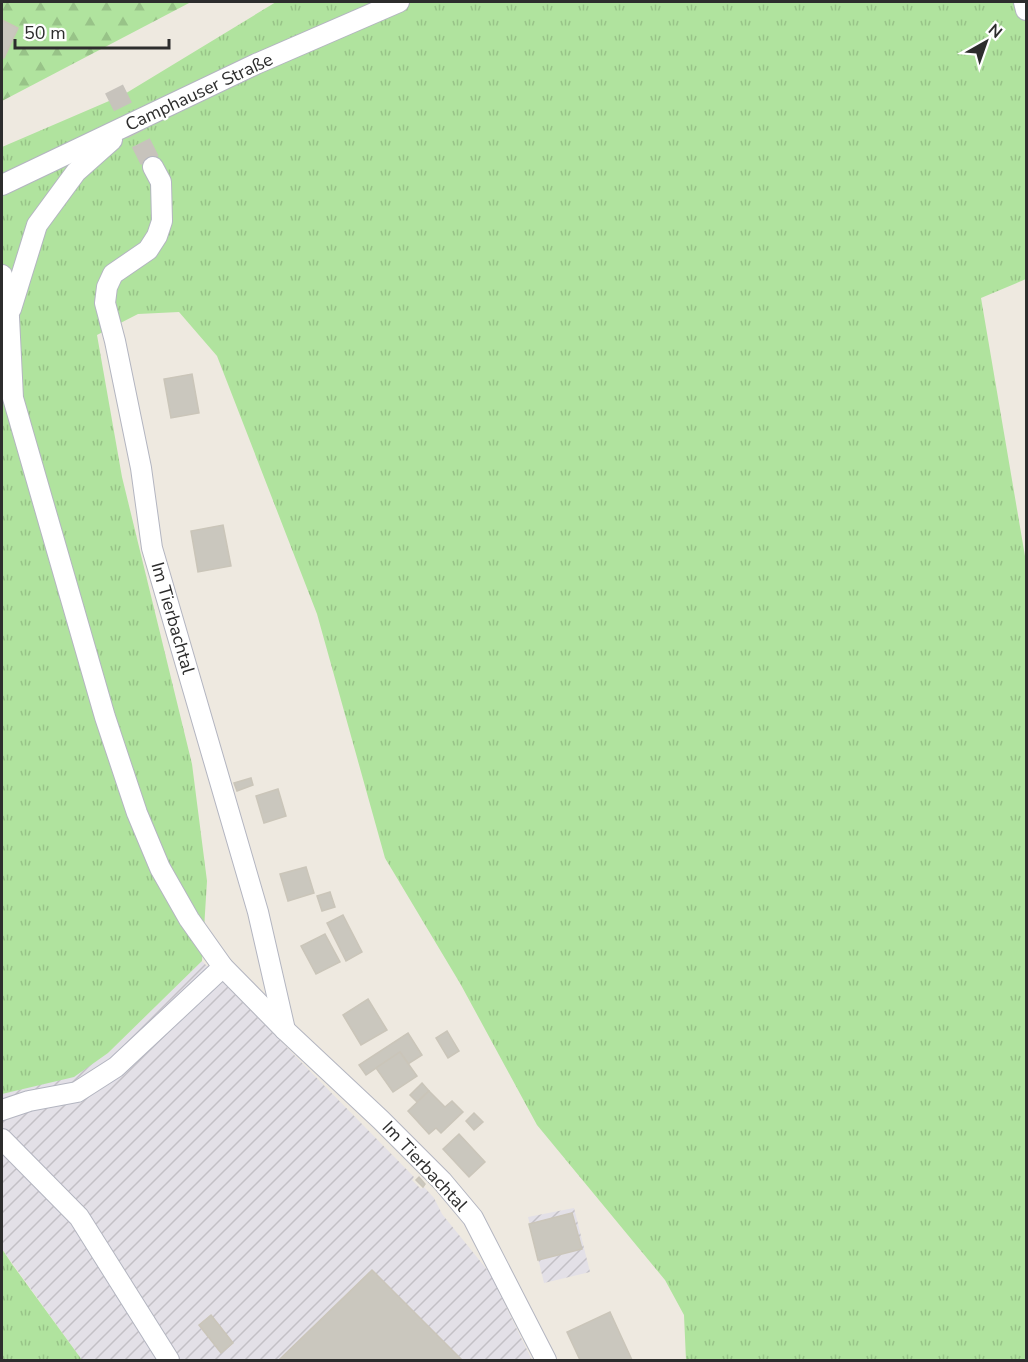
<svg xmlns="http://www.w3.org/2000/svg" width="1028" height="1362" viewBox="0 0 1028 1362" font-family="'Nunito Sans',sans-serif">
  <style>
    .industrial { fill: url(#industrial-furrows) }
    .grass { fill: url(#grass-tufts) }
    .forest { fill: url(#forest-firs) }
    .building { fill: #cac7be; stroke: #cac5b9; stroke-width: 1.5 }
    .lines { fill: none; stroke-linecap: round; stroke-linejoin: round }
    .minor-tunnel { stroke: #c7c3bc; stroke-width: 20; stroke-dasharray: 20 10; stroke-linecap: butt }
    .minor-casing { stroke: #b3b5c0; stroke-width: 22 }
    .minor { stroke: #fff; stroke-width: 20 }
    .labels { text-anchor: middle; stroke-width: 4.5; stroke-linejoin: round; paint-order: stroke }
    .street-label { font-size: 18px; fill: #2d2d2d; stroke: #fff }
  </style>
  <defs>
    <pattern id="industrial-furrows" width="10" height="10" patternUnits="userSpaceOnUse" patternTransform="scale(1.5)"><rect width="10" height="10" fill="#e3e0e7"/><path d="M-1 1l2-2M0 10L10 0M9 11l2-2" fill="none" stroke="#c3c0c6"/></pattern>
    <pattern id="grass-tufts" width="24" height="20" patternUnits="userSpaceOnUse" patternTransform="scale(1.5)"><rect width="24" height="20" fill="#b0e39e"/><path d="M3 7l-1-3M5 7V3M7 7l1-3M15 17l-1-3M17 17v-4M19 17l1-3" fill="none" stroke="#98c388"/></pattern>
    <pattern id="forest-firs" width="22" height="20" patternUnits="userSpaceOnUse" patternTransform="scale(1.5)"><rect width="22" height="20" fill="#b0e39e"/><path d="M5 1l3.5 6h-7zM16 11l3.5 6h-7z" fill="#98c388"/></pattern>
  </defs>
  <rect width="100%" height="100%" fill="#eee9e0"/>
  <g class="industrial">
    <path d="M 202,961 L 414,1177 L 412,1180 L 421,1189 L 424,1187 L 434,1198 L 442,1214 L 489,1272 L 532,1360 L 82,1360 L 2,1249 L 2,1094 L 74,1076 L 108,1053 Z"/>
    <path d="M 574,1208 L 590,1272 L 544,1283 L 528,1217 Z"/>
  </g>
  <g class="grass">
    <path d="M 276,2 L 1026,2 L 1026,279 L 981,298 L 1026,562 L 1026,1360 L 686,1360 L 684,1315 L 665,1280 L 537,1125 L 461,985 L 385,858 L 317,614 L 217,356 L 179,312 L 138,314 L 97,335 L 122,477 L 192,764 L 207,881 L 202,961 L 108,1053 L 74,1077 L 2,1094 L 2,147 L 123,95 Z"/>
    <path d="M 2,1249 L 12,1264 L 82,1360 L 2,1360 Z"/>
  </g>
  <path class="forest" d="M 2,2 L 191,2 L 2,101 Z"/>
  <g class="building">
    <path d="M 2,20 L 18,28 L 4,58 L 2,57 Z"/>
    <path d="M 192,374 L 199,413 L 171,418 L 164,379 Z"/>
    <path d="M 223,525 L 231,566 L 198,572 L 191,531 Z"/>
    <path d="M 251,778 L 253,785 L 237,791 L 234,783 Z"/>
    <path d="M 278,789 L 286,816 L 264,823 L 256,796 Z"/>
    <path d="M 306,867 L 314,893 L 288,901 L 280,874 Z"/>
    <path d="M 330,892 L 335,907 L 322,911 L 317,896 Z"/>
    <path d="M 343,915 L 362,952 L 346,961 L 327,923 Z"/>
    <path d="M 325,934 L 340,962 L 316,974 L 301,946 Z"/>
    <path d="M 368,999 L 387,1030 L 361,1045 L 343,1015 Z"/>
    <path d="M 447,1031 L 459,1051 L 448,1058 L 436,1038 Z"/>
    <path d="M 408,1033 L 422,1055 L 408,1064 L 400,1052 L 366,1075 L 359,1065 Z"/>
    <path d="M 400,1052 L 417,1076 L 393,1092 L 376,1068 Z"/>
    <path d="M 422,1083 L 429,1091 L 417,1102 L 410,1095 Z"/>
    <path d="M 429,1091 L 445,1107 L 452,1101 L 463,1112 L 441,1133 L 436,1128 L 429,1134 L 408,1111 Z"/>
    <path d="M 474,1113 L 483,1122 L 474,1130 L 466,1121 Z"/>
    <path d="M 459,1134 L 485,1162 L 469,1177 L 443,1149 Z"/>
    <path d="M 419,1177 L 425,1184 L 423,1187 L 416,1180 Z"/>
    <path d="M 572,1213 L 582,1249 L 538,1260 L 529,1224 Z"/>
    <path d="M 372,1270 L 462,1360 L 279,1360 Z"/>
    <path d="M 610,1312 L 632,1360 L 580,1360 L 567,1332 Z"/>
    <path d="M 211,1315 L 233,1343 L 221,1353 L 199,1325 Z"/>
  </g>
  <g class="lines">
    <path class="minor-tunnel" d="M 114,89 L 153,167"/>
    <g class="minor-casing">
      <g id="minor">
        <path d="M 1024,2 L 1026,10"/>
        <path d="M 153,167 L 161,182 L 162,221 L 157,236 L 148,250 L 113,274 L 107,287 L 105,303 L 115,341 L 141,468 L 152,548 L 258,912 L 285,1030"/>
        <path d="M 2,185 L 256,64 L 399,2"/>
        <path d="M 2,275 L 6,289 L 9,317 L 13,398 L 105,717 L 137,813 L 160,868 L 189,919 L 223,967 L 285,1030 L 381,1120 L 442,1181 L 473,1218 L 546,1360"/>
        <path d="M 11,309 L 37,225 L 76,172 L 112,140"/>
        <path d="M 2,1110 L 29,1101 L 77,1092 L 116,1067 L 223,967"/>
        <path d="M 2,1139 L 79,1217 L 169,1360"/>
      </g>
    </g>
    <use href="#minor" class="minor"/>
  </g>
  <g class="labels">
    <g class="street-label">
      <text transform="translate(199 92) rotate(-25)" y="6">Camphauser Straße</text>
      <text transform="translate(173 618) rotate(74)" y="6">Im Tierbachtal</text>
      <text transform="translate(425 1166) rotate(47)" y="6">Im Tierbachtal</text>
    </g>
  </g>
  <rect width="1028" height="1362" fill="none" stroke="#2d2d2d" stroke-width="6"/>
  <g transform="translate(986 42) rotate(40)" stroke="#ffffff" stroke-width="4.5" paint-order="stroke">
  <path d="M0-4.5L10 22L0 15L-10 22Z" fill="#2d2d2d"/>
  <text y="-9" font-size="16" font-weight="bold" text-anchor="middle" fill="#2d2d2d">N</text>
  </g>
  <path d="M15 39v9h154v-9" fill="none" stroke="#2d2d2d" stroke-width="3"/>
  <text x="24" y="39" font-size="18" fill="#2d2d2d" stroke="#ffffff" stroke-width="4.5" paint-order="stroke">50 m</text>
</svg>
